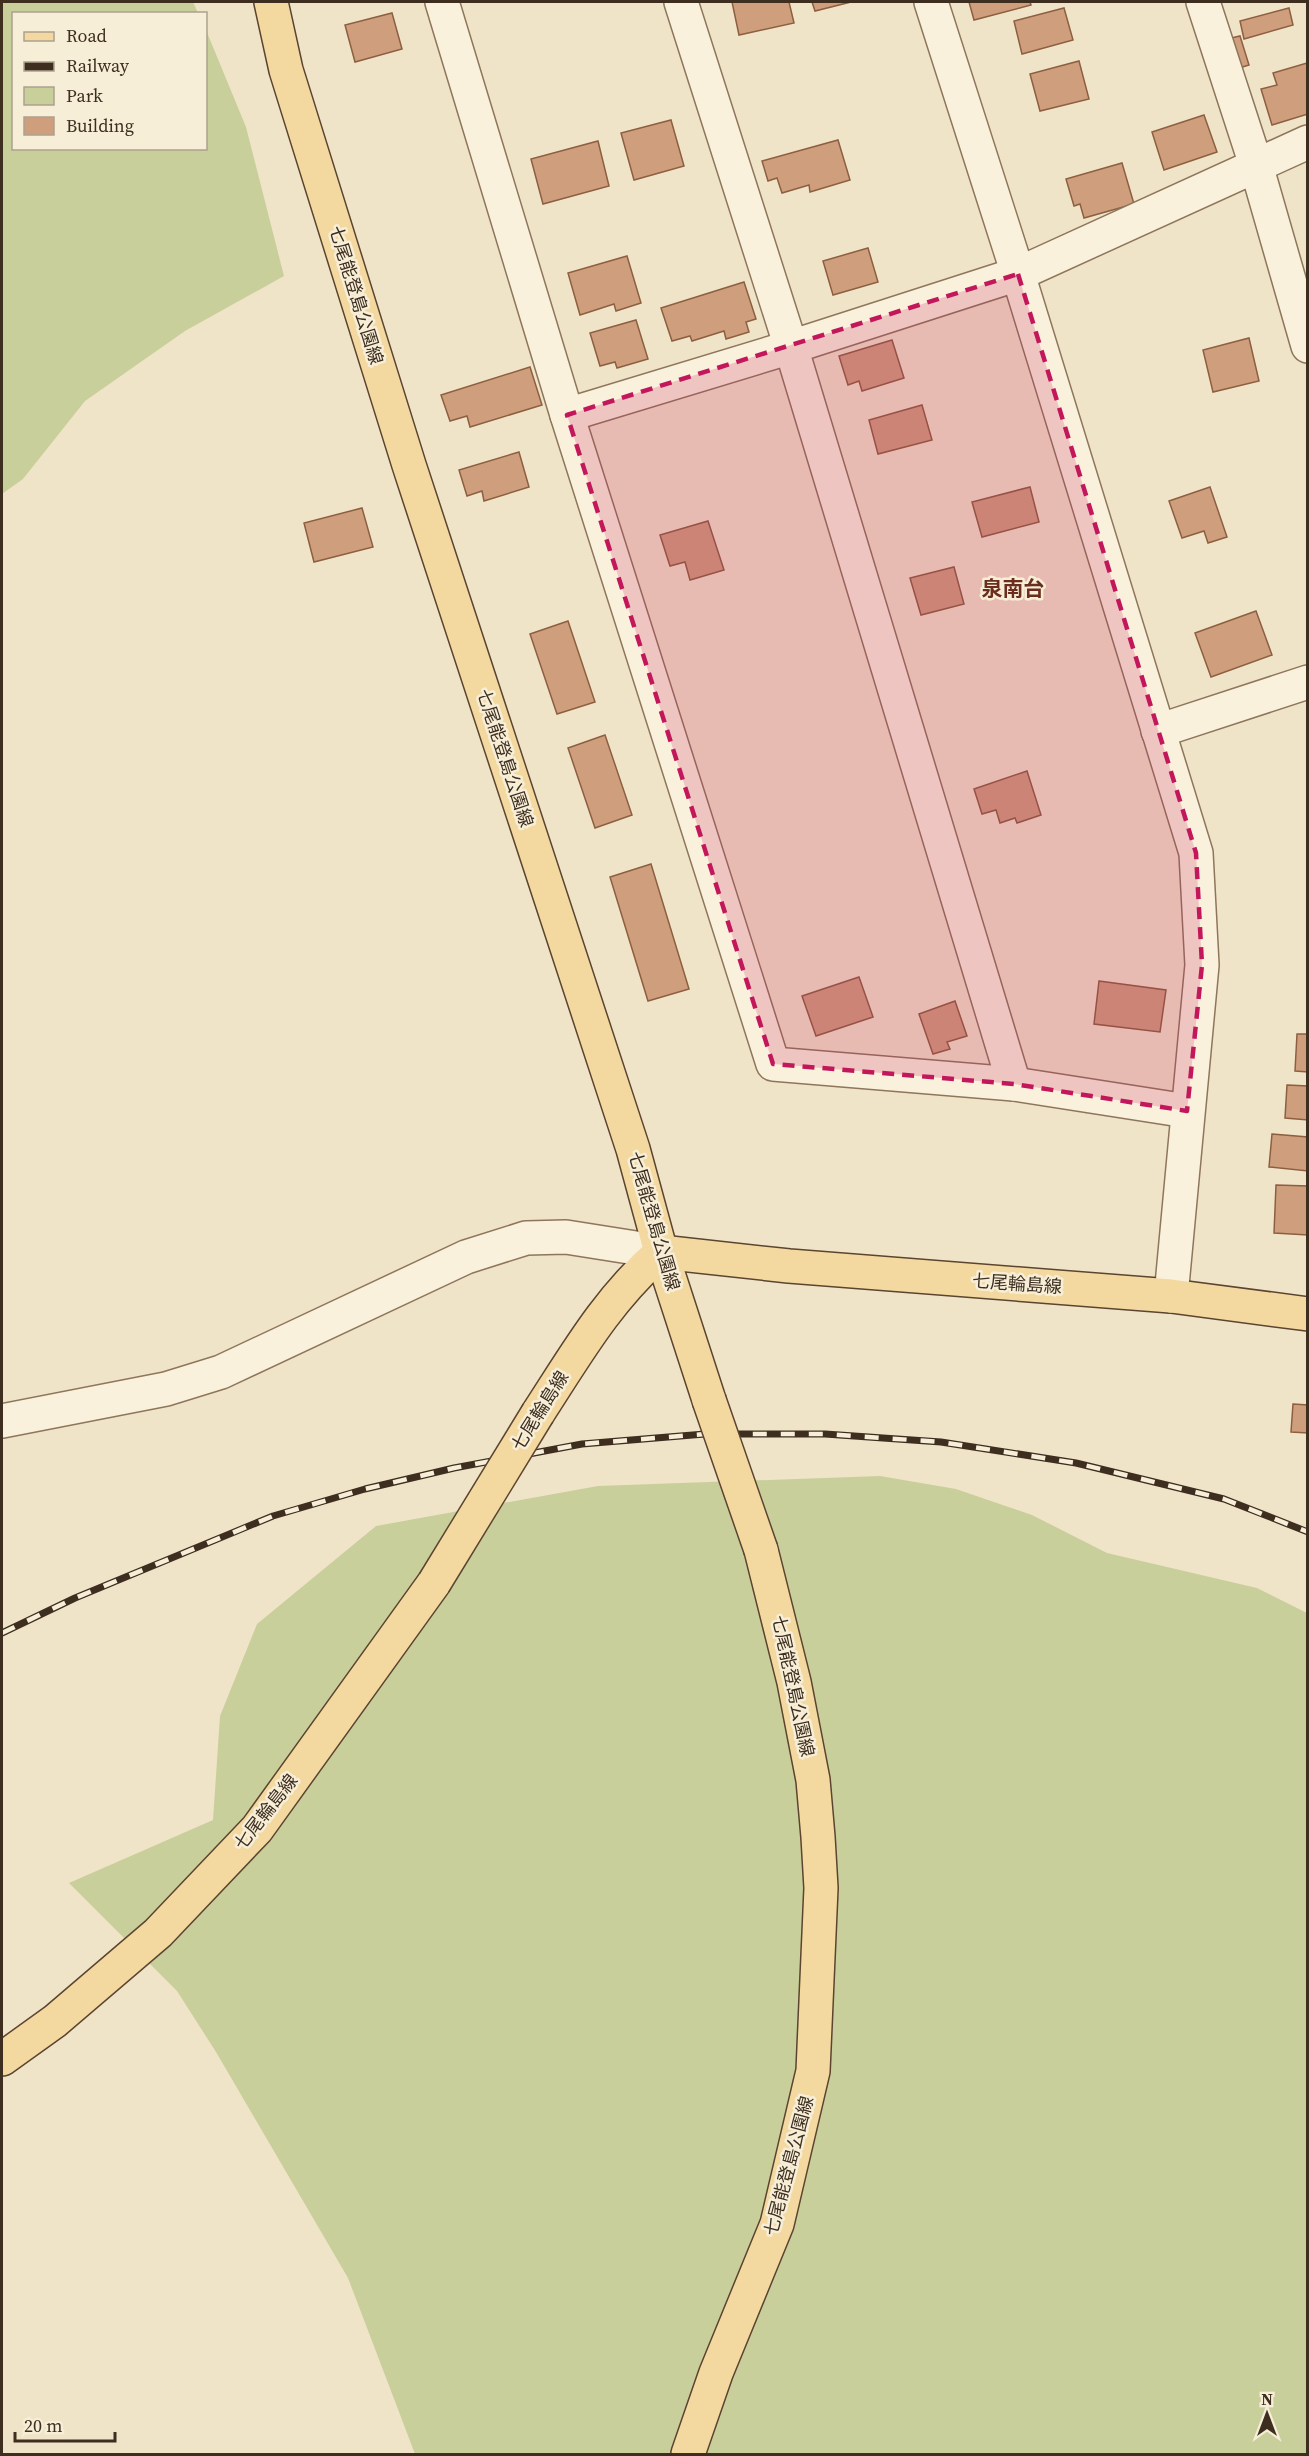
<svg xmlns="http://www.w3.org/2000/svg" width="1309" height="2456" viewBox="0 0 1309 2456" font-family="'Source Serif 4','Noto Sans JP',serif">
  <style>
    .green { fill: #c9cf9b }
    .building { fill: #cf9f7d; stroke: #8d5f41; stroke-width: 1.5 }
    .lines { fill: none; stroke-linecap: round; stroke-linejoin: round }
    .minor-casing { stroke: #8d765c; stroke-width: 36 }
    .major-casing { stroke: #5b4430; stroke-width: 36 }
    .minor { stroke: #faf1dc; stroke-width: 33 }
    .major { stroke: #f3d9a0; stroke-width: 33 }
    .rail-casing { stroke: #3d2e20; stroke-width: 7 }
    .rail { stroke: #f7eed8; stroke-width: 4.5; stroke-dasharray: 14; stroke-linecap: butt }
    .major-bridge-casing { stroke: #5b4430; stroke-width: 36; stroke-linecap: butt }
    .major-bridge { stroke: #f3d9a0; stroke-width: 33 }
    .marked { fill: #c2185b; fill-opacity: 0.2; stroke: #c2185b; stroke-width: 4.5; stroke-dasharray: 12 8; stroke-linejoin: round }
    .labels { text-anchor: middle; stroke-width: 5; stroke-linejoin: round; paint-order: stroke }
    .street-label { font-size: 18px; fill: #3d2e20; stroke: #f7eed8 }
    .quarter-label { font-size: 21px; font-weight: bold; fill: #6b2e1e; stroke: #f7eed8 }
  </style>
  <rect width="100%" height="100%" fill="#f0e4c8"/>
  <g class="green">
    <path d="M 2,2 L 193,2 L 198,13 L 14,14 L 14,148 L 206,148 L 206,30 L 246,127 L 284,276 L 185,331 L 85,401 L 23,479 L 2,494 Z"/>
    <path d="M 880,1476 L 956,1489 L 1032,1515 L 1107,1553 L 1257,1588 L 1307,1613 L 1307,2454 L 415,2454 L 348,2278 L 216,2052 L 177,1991 L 69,1883 L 213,1820 L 220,1716 L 257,1624 L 376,1526 L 598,1486 Z"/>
  </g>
  <g class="building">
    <path d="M 732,2 L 789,2 L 794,23 L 739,35 Z"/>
    <path d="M 812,2 L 851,2 L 815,11 Z"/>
    <path d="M 969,2 L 1030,2 L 1031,5 L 974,20 Z"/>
    <path d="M 1064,8 L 1073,40 L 1022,54 L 1014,21 Z"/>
    <path d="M 1289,8 L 1293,25 L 1244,39 L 1240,21 Z"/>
    <path d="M 392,13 L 402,49 L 355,62 L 345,25 Z"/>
    <path d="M 1240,36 L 1249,65 L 1236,69 L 1227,39 Z"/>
    <path d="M 1079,61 L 1089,99 L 1040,111 L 1030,74 Z"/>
    <path d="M 1307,63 L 1308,114 L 1272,125 L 1261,89 L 1277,85 L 1273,73 Z"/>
    <path d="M 1204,115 L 1217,152 L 1164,170 L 1152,132 Z"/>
    <path d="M 671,120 L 684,166 L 634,180 L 621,133 Z"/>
    <path d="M 838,140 L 850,180 L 810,192 L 809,185 L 782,193 L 777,178 L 768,181 L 762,161 Z"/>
    <path d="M 598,141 L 609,186 L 543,204 L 531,159 Z"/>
    <path d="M 1122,163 L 1134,204 L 1084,218 L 1080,204 L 1074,206 L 1066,179 Z"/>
    <path d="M 868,248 L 878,282 L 833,295 L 823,261 Z"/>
    <path d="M 627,256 L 641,303 L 616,311 L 614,304 L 580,315 L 568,273 Z"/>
    <path d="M 744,282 L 756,319 L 746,322 L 749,332 L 726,339 L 724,331 L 692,341 L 690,336 L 672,341 L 661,308 Z"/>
    <path d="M 636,320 L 648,359 L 617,368 L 615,362 L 600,366 L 590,333 Z"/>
    <path d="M 1249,338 L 1259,381 L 1213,392 L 1203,350 Z"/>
    <path d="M 892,340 L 904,378 L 862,391 L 859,381 L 848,385 L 839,356 Z"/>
    <path d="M 530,367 L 542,405 L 470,427 L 467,416 L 450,421 L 441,395 Z"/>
    <path d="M 922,405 L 932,440 L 878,454 L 869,420 Z"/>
    <path d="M 519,452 L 529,487 L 484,501 L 482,491 L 467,496 L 459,470 Z"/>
    <path d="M 1030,487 L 1039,522 L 982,537 L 972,502 Z"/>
    <path d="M 1210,487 L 1227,537 L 1208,543 L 1204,531 L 1182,538 L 1169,501 Z"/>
    <path d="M 362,508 L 373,547 L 314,562 L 304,523 Z"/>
    <path d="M 708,521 L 724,570 L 690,580 L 685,562 L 670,566 L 660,535 Z"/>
    <path d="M 954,567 L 964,604 L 921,615 L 910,578 Z"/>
    <path d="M 1256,611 L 1272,655 L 1211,677 L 1195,633 Z"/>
    <path d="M 568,621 L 595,702 L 557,714 L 530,634 Z"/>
    <path d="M 605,735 L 632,815 L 595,828 L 568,748 Z"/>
    <path d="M 1027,771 L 1041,815 L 1017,823 L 1015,818 L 1000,823 L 996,810 L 982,814 L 974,789 Z"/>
    <path d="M 651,864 L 689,989 L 648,1001 L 610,877 Z"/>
    <path d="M 859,977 L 873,1017 L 816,1036 L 802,996 Z"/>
    <path d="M 1099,981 L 1166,990 L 1160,1032 L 1094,1024 Z"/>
    <path d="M 955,1001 L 967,1036 L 947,1042 L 950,1049 L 933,1054 L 919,1014 Z"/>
    <path d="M 1297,1034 L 1308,1034 L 1308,1072 L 1295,1071 Z"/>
    <path d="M 1287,1085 L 1308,1086 L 1308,1120 L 1285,1118 Z"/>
    <path d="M 1272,1134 L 1308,1137 L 1308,1171 L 1269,1167 Z"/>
    <path d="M 1276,1185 L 1308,1186 L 1308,1235 L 1274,1233 Z"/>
    <path d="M 1293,1404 L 1308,1405 L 1308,1433 L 1291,1432 Z"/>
  </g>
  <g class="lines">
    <g class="minor-casing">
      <g id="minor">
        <path d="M 442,2 L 567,415 L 773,1064 L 1014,1084 L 1187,1111"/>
        <path d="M 681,2 L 791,347 L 1014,1084"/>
        <path d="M 931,2 L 1018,274 L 1196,853 L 1202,965 L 1171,1296"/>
        <path d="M 1203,2 L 1256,165 L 1308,346"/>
        <path d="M 567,415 L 791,347 L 1018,274 L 1308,142"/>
        <path d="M 1158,731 L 1308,682"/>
        <path d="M 2,1421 L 166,1389 L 221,1372 L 466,1257 L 526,1238 L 566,1237 L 661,1252"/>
      </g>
    </g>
    <g class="major-casing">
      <g id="major">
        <path d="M 271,2 L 286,70 L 409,465 L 633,1149 L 661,1252 L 709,1400"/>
        <path d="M 538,1413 C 577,1353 606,1301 661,1252 L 789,1266 L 1171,1296 L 1308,1314"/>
        <path d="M 2,2059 L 55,2021 L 158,1933 L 257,1829 L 434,1583"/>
        <path d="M 688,2454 L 716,2373 L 777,2224 L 813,2071 L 821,1888 L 818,1837 L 813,1780 L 794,1682 L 761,1550"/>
      </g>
    </g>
    <use href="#minor" class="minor"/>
    <use href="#major" class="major"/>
    <g class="rail-casing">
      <path id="rail" d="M 2,1633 L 75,1598 L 273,1516 L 365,1489 L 454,1468 L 582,1444 L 705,1434 L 825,1434 L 941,1442 L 1076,1463 L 1224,1499 L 1308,1532"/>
    </g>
    <use href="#rail" class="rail"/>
    <g class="major-bridge-casing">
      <g id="major-bridge">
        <path d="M 709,1400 L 761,1550"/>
        <path d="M 434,1583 L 538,1413"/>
      </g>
    </g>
    <use href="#major-bridge" class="major-bridge"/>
  </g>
  <path class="marked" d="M 1018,274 L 1196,853 L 1202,965 L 1187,1111 L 1014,1084 L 773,1064 L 567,415 Z"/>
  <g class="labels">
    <g class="street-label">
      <text transform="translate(356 295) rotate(73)" y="6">七尾能登島公園線</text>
      <text transform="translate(505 758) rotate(72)" y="6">七尾能登島公園線</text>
      <text transform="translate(654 1221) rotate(74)" y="6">七尾能登島公園線</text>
      <text transform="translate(1017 1284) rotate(4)" y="6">七尾輪島線</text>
      <text transform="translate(540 1411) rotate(-58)" y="6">七尾輪島線</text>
      <text transform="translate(793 1686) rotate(78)" y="6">七尾能登島公園線</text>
      <text transform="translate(266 1812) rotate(-52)" y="6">七尾輪島線</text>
      <text transform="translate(789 2166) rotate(-75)" y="6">七尾能登島公園線</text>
    </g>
    <g class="quarter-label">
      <text x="1013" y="596">泉南台</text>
    </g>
  </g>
  <rect width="1309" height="2456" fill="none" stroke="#3d2e20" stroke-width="6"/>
  <rect x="12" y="12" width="195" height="138" fill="#f7eed8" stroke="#ada18e" stroke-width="1.5"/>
  <rect x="24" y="32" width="30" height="9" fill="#f3d9a0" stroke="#ada18e" stroke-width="1.5"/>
  <text x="66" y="42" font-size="18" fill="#3d2e20">Road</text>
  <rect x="24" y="62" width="30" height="9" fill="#3d2e20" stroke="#ada18e" stroke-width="1.5"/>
  <text x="66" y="72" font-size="18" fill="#3d2e20">Railway</text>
  <rect x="24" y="87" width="30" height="18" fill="#c9cf9b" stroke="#ada18e" stroke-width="1.5"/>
  <text x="66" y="102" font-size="18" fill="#3d2e20">Park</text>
  <rect x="24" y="117" width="30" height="18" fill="#cf9f7d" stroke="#ada18e" stroke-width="1.5"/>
  <text x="66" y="132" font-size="18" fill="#3d2e20">Building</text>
  <g transform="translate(1267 2414)" stroke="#f7eed8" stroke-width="4.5" paint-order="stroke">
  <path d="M0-4.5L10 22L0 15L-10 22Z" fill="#3d2e20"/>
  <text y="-9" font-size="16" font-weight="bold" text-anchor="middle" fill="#3d2e20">N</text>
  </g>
  <path d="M15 2432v9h100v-9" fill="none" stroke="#3d2e20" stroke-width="3"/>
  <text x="24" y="2432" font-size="18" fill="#3d2e20" stroke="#f7eed8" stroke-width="4.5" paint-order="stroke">20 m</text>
</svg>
